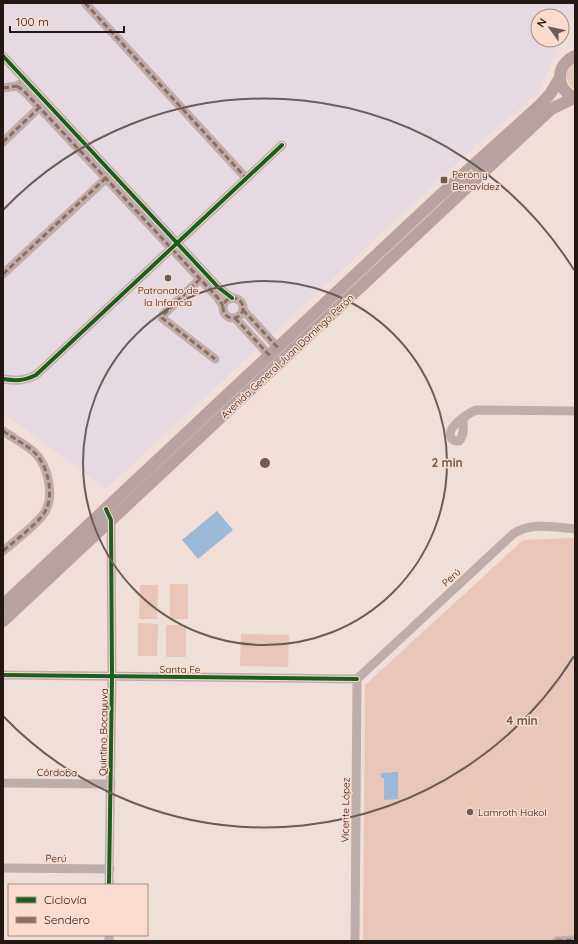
<svg xmlns="http://www.w3.org/2000/svg" width="578" height="944" viewBox="0 0 578 944" font-family="Quicksand,sans-serif">
  <style>
    .education { fill: #e5dae2 }
    .green { fill: #e9c6b7 }
    .water { fill: #9bb8d7 }
    .lines { fill: none; stroke-linecap: round; stroke-linejoin: round }
    .street { stroke: #bfadac; stroke-width: 9 }
    .secondary { stroke: #b7a1a1; stroke-width: 12 }
    .quiet { stroke: #8d6e63; stroke-width: 3; stroke-dasharray: 6 3; stroke-linecap: butt }
    .cycleway-casing { stroke: #fbdbcd; stroke-width: 6 }
    .cycleway { stroke: #1b5e20; stroke-width: 4 }
    .ring { fill: none; stroke: #6a5d57; stroke-width: 2 }
    .poi-dot { fill: #6a5d57; stroke: #fbdbcd; stroke-width: 1.5 }
    .labels { text-anchor: middle; stroke-width: 3; stroke-linejoin: round; paint-order: stroke }
    .poi-label { font-size: 10px; fill: #221712; stroke: #fbdbcd; text-anchor: start }
    .street-label { font-size: 10px; fill: #221712; stroke: #fbdbcd }
    .centre { fill: #6a5d57; stroke: #fbdbcd; stroke-width: 2 }
    .ring-label { font-size: 12px; text-anchor: middle; font-weight: bold; fill: #6a5d57; stroke: #fbdbcd; stroke-width: 3; stroke-linejoin: round; paint-order: stroke }
  </style>
  <rect width="100%" height="100%" fill="#f0dfd8"/>
  <path class="education" d="M 3,3 L 575,3 L 575,10 L 562,39 L 562,16 L 538,16 L 538,40 L 562,40 L 538,93 L 479,143 L 106,489 L 3,413 Z"/>
  <g class="green">
    <path d="M 575,63 L 575,90 C 565,83 563,70 575,63 Z"/>
    <path d="M 574,538 L 575,941 L 363,941 L 365,685 L 523,540 Z"/>
    <rect x="170" y="584" width="18" height="35"/>
    <path d="M 140,585 L 158,585 L 157,619 L 139,619 Z"/>
    <path d="M 138,623 L 158,624 L 157,656 L 138,656 Z"/>
    <rect x="166" y="625" width="20" height="32"/>
    <path d="M 241,634 L 289,635 L 288,667 L 240,666 Z"/>
  </g>
  <g class="water">
    <path d="M 217,511 L 233,530 L 198,559 L 182,540 Z"/>
    <path d="M 398,772 L 398,799 L 384,800 L 384,778 L 381,778 L 381,773 Z"/>
  </g>
  <g class="lines">
    <g class="street">
      <path d="M 85,3 L 246,178"/>
      <path d="M 3,56 L 218,287 L 232,298"/>
      <path d="M 17,86 L 24,91 L 218,298 L 223,306"/>
      <path d="M 3,88 L 17,86 L 21,83"/>
      <path d="M 3,142 L 44,103"/>
      <path d="M 3,274 L 110,175"/>
      <path d="M 200,279 L 163,315 L 162,318 L 215,359"/>
      <circle cx="233" cy="308" r="10"/>
      <path d="M 243,310 L 278,348"/>
      <path d="M 235,318 L 270,356"/>
      <path d="M 3,379 C 16,381 24,381 36,375 L 282,145"/>
      <path d="M 463,418 C 463,426 465,435 459,441 C 455,441 452,440 451,437 C 446,427 469,413 476,410 L 575,411"/>
      <path d="M 3,431 C 13,438 25,444 34,452 C 49,466 56,500 42,516 C 31,529 16,540 3,551"/>
      <path d="M 3,675 L 357,679"/>
      <path d="M 357,679 L 513,534 C 531,522 554,527 575,529"/>
      <path d="M 3,783 L 111,784"/>
      <path d="M 3,868 L 110,869"/>
      <path d="M 109,885 L 112,677 L 111,520 L 110,517"/>
      <path d="M 109,941 L 109,935"/>
      <path d="M 355,941 L 357,679"/>
      <path d="M 557,941 L 575,940"/>
    </g>
    <g class="secondary">
      <path d="M 575,56 C 555,65 555,89 575,98"/>
      <path d="M 3,605 L 435,200 L 540,105 L 550,94 L 560,78"/>
      <path d="M 3,621 L 551,109 L 574,98"/>
    </g>
    <g class="quiet">
      <path d="M 85,3 L 246,178"/>
      <path d="M 17,86 L 24,91 L 218,298 L 223,306"/>
      <path d="M 3,88 L 17,86 L 20,83"/>
      <path d="M 3,142 L 42,105"/>
      <path d="M 3,274 L 108,176"/>
      <path d="M 200,279 L 163,315 L 162,318 L 215,359"/>
      <circle cx="233" cy="308" r="10"/>
      <path d="M 243,310 L 278,348"/>
      <path d="M 235,318 L 270,356"/>
      <path d="M 3,431 C 13,438 25,444 34,452 C 49,466 56,500 42,516 C 31,529 16,540 3,551"/>
      <path d="M 557,941 L 575,940"/>
    </g>
    <g class="cycleway-casing">
      <g id="cycleway">
        <path d="M 3,56 L 218,287 L 232,298"/>
        <path d="M 3,379 C 16,381 24,381 36,375 L 282,145"/>
        <path d="M 106,509 L 111,520 L 112,677 L 109,885"/>
        <path d="M 3,675 L 357,679"/>
      </g>
    </g>
    <use href="#cycleway" class="cycleway"/>
  </g>
  <g class="ring">
    <circle cx="265" cy="463" r="182"/>
    <path d="M574 656A364 364 0 0 1 3 716M3 210A364 364 0 0 1 574 270"/>
  </g>
  <g class="poi-dot">
    <rect x="440" y="176" width="8" height="8" rx="2"/>
    <circle cx="168" cy="278" r="4"/>
    <circle cx="470" cy="812" r="4"/>
  </g>
  <g class="labels">
    <g class="poi-label">
      <text x="452" y="178">Perón y<tspan x="452" dy="12">Benavídez</tspan></text>
      <text x="168" y="294" text-anchor="middle">Patronato de<tspan x="168" dy="12">la Infancia</tspan></text>
      <text x="478" y="816">Lamroth Hakol</text>
    </g>
    <g class="street-label">
      <text transform="translate(287 356) rotate(-43)" y="4">Avenida General Juan Domingo Perón</text>
      <text transform="translate(451 577) rotate(-43)" y="4">Perú</text>
      <text x="180" y="673">Santa Fe</text>
      <text transform="translate(103 732) rotate(-89)" y="4">Quintino Bocayuva</text>
      <text transform="translate(57 772) rotate(1)" y="4">Córdoba</text>
      <text transform="translate(345 810) rotate(-89)" y="4">Vicente López</text>
      <text transform="translate(56 858) rotate(1)" y="4">Perú</text>
    </g>
  </g>
  <circle cx="265" cy="463" r="6" class="centre"/>
  <g class="ring-label">
    <text x="447" y="467">2 min</text>
    <text x="522" y="725">4 min</text>
  </g>
  <rect width="578" height="944" fill="none" stroke="#221712" stroke-width="8"/>
  <rect x="8" y="884" width="140" height="52" fill="#fbdbcd" stroke="#a48d82"/>
  <rect x="16" y="897" width="20" height="6" fill="#1b5e20" stroke="#a48d82"/>
  <text x="44" y="904" font-size="12" fill="#221712">Ciclovía</text>
  <rect x="16" y="917" width="20" height="6" fill="#8d6e63" stroke="#a48d82"/>
  <text x="44" y="924" font-size="12" fill="#221712">Sendero</text>
  <g transform="translate(550 28) rotate(303)"><circle r="19" fill="#fbdbcd" stroke="#a48d82"/>
  <path d="M0-3L7 15L0 10L-7 15Z" fill="#6a5d57"/>
  <text y="-6" font-size="11" font-weight="bold" text-anchor="middle" fill="#221712">N</text>
  </g>
  <path d="M10 26v6h114v-6" fill="none" stroke="#221712" stroke-width="2"/>
  <text x="16" y="26" font-size="12" fill="#221712" stroke="#fbdbcd" stroke-width="3" paint-order="stroke">100 m</text>
</svg>
